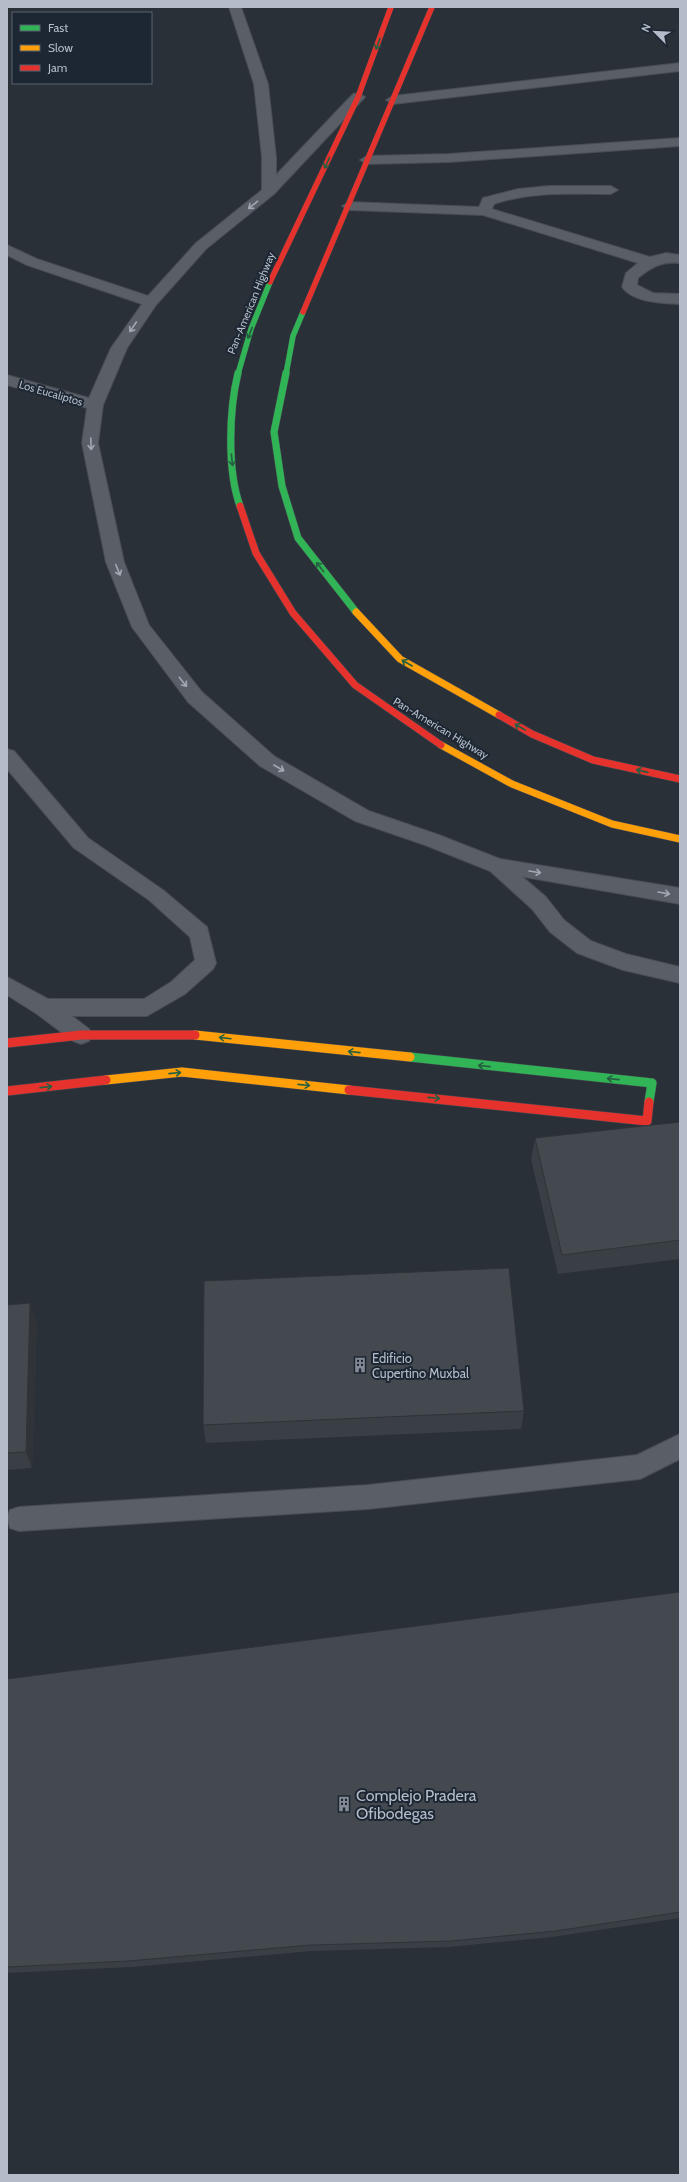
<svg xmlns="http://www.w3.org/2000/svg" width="687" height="2182" viewBox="0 0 687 2182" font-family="Cabin,sans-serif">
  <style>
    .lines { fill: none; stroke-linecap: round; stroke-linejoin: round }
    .lane-casing { stroke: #484c53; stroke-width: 2 }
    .street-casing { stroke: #484c53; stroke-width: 2 }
    .fast-far2-casing { stroke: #484c53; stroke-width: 6 }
    .fast-far1-casing { stroke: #484c53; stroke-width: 8 }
    .fast-casing { stroke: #484c53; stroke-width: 10 }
    .slow-far1-casing { stroke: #484c53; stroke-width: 8 }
    .slow-casing { stroke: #484c53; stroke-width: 10 }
    .jam-far2-casing { stroke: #484c53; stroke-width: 6 }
    .jam-far1-casing { stroke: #484c53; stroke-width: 8 }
    .jam-casing { stroke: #484c53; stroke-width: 10 }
    .lane { fill: #5a5e66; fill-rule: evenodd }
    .street { fill: #5a5e66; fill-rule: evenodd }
    .fast-far2 { stroke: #30b455; stroke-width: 5.5 }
    .fast-far1 { stroke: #30b455; stroke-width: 7 }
    .fast { stroke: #30b455; stroke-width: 9 }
    .slow-far1 { stroke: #ff9f0a; stroke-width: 7 }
    .slow { stroke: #ff9f0a; stroke-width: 9 }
    .jam-far2 { stroke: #e5322d; stroke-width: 5.5 }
    .jam-far1 { stroke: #e5322d; stroke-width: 7 }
    .jam { stroke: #e5322d; stroke-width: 9 }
    .wall { fill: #3a3f45 }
    .shaded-wall { fill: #303338 }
    .building { fill: #444950; stroke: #303338 }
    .oneway { stroke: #255f41 }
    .oneway2 { stroke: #a2a9b5 }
    .labels { text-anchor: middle; stroke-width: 4; stroke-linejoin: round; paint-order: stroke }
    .far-street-label { font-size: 11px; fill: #b4bcc9; stroke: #1d2633 }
    .poi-label { font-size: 13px; fill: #b4bcc9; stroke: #1d2633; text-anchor: start }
    .near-poi-label { font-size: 16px; fill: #b4bcc9; stroke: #1d2633; text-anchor: start }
  </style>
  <rect width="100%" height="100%" fill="#2a3038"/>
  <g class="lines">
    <g class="lane-casing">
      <g id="lane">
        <path d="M 680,63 L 680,71 L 393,104 L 386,100 L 393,96 Z"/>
        <path d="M 680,138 L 680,146 L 449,162 L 367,164 L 360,160 L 367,156 L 449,154 Z"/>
        <path d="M 549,186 L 611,186 L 618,190 L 611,194 C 572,194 532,191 494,204 L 492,209 L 650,257 L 666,253 L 680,255 L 680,263 C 662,261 652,267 638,278 L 637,285 L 653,293 L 680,294 L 680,304 C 663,303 633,303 622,287 L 626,273 L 638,263 L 483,215 L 349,210 L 342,206 L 349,202 L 479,207 L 483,198 L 518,189 Z"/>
        <path d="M 497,858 L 504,861 L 546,897 L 564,920 L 591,941 L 626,954 L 680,967 L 680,983 L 623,970 L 577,953 L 550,932 L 532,909 L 490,871 L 487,866 L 490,861 Z"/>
        <path d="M 680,1434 L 680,1459 L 640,1479 L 368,1509 L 19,1531 L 10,1528 L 7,1517 L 10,1510 L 19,1507 L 368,1485 L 637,1455 Z"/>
      </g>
    </g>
    <g class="street-casing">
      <g id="street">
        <path d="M 229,7 L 241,7 L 268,84 L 276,157 L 276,175 L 353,94 L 358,93 L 365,97 L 274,194 L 206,249 L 156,305 L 127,348 L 103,405 L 98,443 L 124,562 L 149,625 L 202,692 L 274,756 L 369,811 L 439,835 L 500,859 L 680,888 L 680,904 L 490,871 L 425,845 L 355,821 L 260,766 L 188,702 L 132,627 L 106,562 L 82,443 L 87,408 L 7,385 L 7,375 L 89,398 L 111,348 L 142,304 L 27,265 L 7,255 L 7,245 L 37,259 L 148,296 L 196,243 L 262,190 L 262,157 L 254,84 Z"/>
        <path d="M 7,749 L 14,751 L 88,838 L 163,890 L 207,927 L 216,963 L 213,969 L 185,994 L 147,1016 L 72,1016 L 89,1029 L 92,1035 L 89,1041 L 81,1044 L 73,1041 L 37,1014 L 7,995 L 7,977 L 48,999 L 144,999 L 171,982 L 195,960 L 190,937 L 149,900 L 74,848 L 7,769 Z"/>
      </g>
    </g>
    <g class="fast-far2-casing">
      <g id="fast-far2">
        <path d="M 238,374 L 251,329 L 270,282"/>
        <path d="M 286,374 L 293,336 L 303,312"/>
      </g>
    </g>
    <g class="fast-far1-casing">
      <g id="fast-far1">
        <path d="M 238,373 C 229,410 227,470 240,506"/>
        <path d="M 286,373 L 274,432 L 282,486 L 298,538 L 356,612"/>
      </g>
    </g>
    <g class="fast-casing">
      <path id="fast" d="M 410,1057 L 652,1083 L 649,1102"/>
    </g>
    <g class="slow-far1-casing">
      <g id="slow-far1">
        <path d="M 356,612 L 400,659 L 499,715"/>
        <path d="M 441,745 L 512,784 L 612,824 L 680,839"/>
      </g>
    </g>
    <g class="slow-casing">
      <g id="slow">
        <path d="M 195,1035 L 410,1057"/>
        <path d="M 106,1080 L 182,1072 L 349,1090"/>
      </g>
    </g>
    <g class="jam-far2-casing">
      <g id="jam-far2">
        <path d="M 270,282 L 358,97 L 391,7"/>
        <path d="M 303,312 L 432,7"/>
      </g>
    </g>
    <g class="jam-far1-casing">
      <g id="jam-far1">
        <path d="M 240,506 L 256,553 L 293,613 L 355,685 L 441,745"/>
        <path d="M 499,715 L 532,734 L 593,760 L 680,779"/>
      </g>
    </g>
    <g class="jam-casing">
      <g id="jam">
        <path d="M 7,1043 L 81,1035 L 195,1035"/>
        <path d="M 349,1090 L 647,1121 L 649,1102"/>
        <path d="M 7,1091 L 106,1080"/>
      </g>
    </g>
    <use href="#lane" class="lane"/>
    <use href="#street" class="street"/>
    <use href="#fast-far2" class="fast-far2"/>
    <use href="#fast-far1" class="fast-far1"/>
    <use href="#fast" class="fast"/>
    <use href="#slow-far1" class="slow-far1"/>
    <use href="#slow" class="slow"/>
    <use href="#jam-far2" class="jam-far2"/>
    <use href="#jam-far1" class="jam-far1"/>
    <use href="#jam" class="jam"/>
  </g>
  <g class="wall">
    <path d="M 680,1122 L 680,1259 L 558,1274 L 531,1159 L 535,1138 Z"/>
    <path d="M 7,1305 L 37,1322 L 32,1468 L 7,1470 Z"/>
    <path d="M 524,1411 L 521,1429 L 206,1443 L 203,1425 Z"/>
    <path d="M 680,1592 L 680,1918 L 552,1937 L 449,1947 L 312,1951 L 132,1967 L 7,1973 L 7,1679 Z"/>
  </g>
  <path class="shaded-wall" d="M 30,1303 L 37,1322 L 32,1468 L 26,1452 Z"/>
  <g class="building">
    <path d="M 680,1122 L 680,1240 L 562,1255 L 535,1138 Z"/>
    <path d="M 509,1268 L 524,1411 L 203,1425 L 204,1281 Z"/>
    <path d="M 30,1303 L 26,1452 L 7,1453 L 7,1305 Z"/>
    <path d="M 680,1592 L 680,1912 L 556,1931 L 451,1941 L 311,1945 L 128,1961 L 7,1967 L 7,1679 Z"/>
  </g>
  <defs><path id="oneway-shaft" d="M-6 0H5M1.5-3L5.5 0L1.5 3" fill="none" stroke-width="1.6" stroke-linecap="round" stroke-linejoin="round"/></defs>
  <g class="oneway">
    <use href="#oneway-shaft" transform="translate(378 44) rotate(110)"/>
    <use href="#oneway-shaft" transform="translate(327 163) rotate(115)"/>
    <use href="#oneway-shaft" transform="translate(250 333) rotate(111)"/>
    <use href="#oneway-shaft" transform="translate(232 460) rotate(84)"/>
    <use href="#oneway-shaft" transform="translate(320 567) rotate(-128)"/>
    <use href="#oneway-shaft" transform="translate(407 663) rotate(-150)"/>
    <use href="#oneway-shaft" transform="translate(520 727) rotate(-150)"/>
    <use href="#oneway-shaft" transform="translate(642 771) rotate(-167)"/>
    <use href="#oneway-shaft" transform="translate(225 1038) rotate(-173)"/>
    <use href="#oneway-shaft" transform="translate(354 1052) rotate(-174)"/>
    <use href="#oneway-shaft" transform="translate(484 1066) rotate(-174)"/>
    <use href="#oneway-shaft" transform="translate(175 1073) rotate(-6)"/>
    <use href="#oneway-shaft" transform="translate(613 1079) rotate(-174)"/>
    <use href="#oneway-shaft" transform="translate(304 1085) rotate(6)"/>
    <use href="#oneway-shaft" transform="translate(46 1087) rotate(-6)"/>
    <use href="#oneway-shaft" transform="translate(434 1098) rotate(6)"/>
  </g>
  <g class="oneway2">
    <use href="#oneway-shaft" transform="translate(253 205) rotate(141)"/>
    <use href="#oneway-shaft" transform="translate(133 327) rotate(124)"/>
    <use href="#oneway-shaft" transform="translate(91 444) rotate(88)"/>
    <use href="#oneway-shaft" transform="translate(118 570) rotate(68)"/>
    <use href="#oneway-shaft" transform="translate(183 682) rotate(52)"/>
    <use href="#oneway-shaft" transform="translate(279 768) rotate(30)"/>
    <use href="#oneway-shaft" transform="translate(535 872) rotate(9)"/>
    <use href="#oneway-shaft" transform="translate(664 893) rotate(10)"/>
  </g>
  <defs>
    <g id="building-bare" transform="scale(1.2)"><path d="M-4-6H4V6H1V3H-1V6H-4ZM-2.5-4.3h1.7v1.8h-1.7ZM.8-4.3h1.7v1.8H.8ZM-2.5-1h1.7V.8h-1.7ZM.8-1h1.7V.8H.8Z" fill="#848b96" stroke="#1d2633" stroke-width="2.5" paint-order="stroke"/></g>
  </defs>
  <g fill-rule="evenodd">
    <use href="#building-bare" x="360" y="1365"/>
    <use href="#building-bare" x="344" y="1804"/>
  </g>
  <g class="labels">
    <g class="far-street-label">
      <text transform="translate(251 303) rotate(-68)" y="4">Pan-American Highway</text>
      <text transform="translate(51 393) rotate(16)" y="4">Los Eucaliptos</text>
      <text transform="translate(441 728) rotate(31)" y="4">Pan-American Highway</text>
    </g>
    <g class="poi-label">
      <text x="372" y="1363">Edificio<tspan x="372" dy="15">Cupertino Muxbal</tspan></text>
    </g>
    <g class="near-poi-label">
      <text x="356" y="1801">Complejo Pradera<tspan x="356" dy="18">Ofibodegas</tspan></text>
    </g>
  </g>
  <rect width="687" height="2182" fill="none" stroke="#b4bcc9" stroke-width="16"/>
  <rect x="12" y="12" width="140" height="72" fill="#1d2633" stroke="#59626f"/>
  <rect x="20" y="25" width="20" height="6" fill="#30b455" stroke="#59626f"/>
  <text x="48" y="32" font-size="12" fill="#b4bcc9">Fast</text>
  <rect x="20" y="45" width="20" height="6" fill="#ff9f0a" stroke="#59626f"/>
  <text x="48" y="52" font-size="12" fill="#b4bcc9">Slow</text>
  <rect x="20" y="65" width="20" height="6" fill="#e5322d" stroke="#59626f"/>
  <text x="48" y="72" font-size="12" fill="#b4bcc9">Jam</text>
  <g transform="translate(655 32) rotate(294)" stroke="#1d2633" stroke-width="3" paint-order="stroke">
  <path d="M0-3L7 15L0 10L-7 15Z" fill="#b4bcc9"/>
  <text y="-6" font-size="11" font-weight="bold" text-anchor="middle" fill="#b4bcc9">N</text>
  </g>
</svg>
